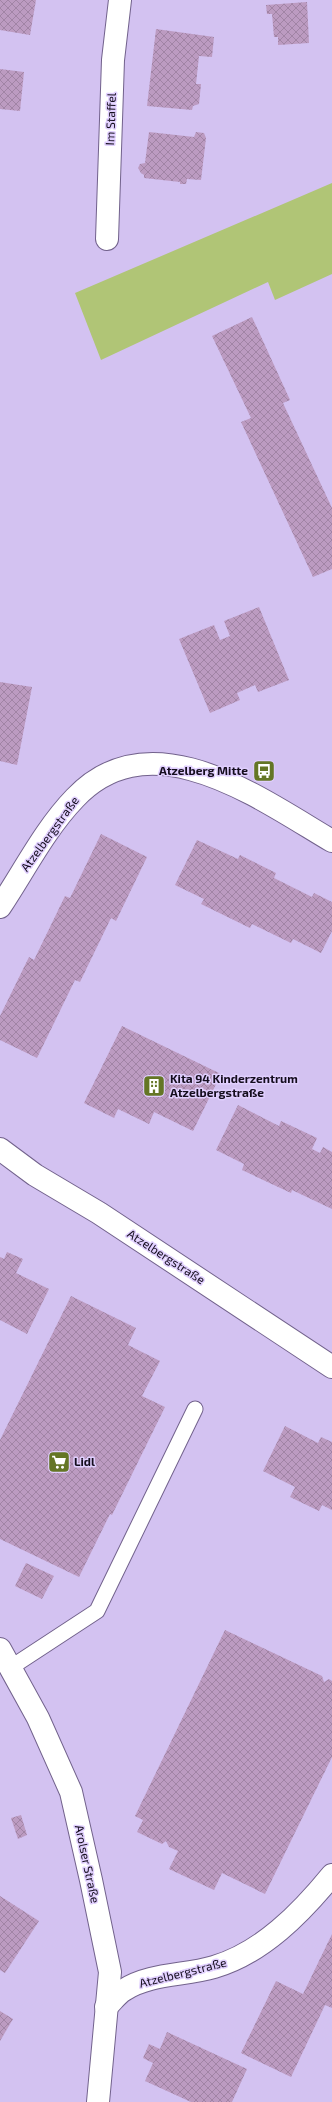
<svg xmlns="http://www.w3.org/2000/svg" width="332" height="2102" viewBox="0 0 332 2102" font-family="'Exo 2',sans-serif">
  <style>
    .park { fill: #b0c576 }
    .building { fill: url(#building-cross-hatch) }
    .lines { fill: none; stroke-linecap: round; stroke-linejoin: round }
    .lane-casing { stroke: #72628c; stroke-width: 17 }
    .street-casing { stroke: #72628c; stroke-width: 24 }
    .lane { stroke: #fff; stroke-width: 15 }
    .street { stroke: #fff; stroke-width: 22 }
    .labels { text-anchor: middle; stroke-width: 3; stroke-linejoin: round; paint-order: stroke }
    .street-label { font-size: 12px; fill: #140d1d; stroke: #e0cffe }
    .poi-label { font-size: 12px; font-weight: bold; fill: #140d1d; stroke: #e0cffe; text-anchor: start }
  </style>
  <defs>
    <pattern id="building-cross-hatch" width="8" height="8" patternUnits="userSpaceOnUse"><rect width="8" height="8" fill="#bc9bc1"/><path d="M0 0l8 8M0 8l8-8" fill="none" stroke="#a184a5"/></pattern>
  </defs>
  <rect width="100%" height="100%" fill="#d3c2f1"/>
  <path class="park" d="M 332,183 L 332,274 L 275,300 L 268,282 L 101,360 L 75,293 Z"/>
  <g class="building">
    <path d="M 0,0 L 36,0 L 30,35 L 0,30 Z"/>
    <path d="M 307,2 L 309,43 L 278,45 L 278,37 L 274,37 L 272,14 L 267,14 L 266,5 Z"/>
    <path d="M 156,29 L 214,37 L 212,57 L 199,56 L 196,84 L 201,84 L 199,104 L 193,106 L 192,110 L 147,106 Z"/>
    <path d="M 0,69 L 24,72 L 20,111 L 0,109 Z"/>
    <path d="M 149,132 L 194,137 L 196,132 L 204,133 L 206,138 L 201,180 L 187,179 L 186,184 L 180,184 L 180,182 L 144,178 L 144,175 L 141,173 L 138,168 L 140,164 L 145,163 Z"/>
    <path d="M 252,317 L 290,400 L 283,403 L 332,508 L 332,569 L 313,577 L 241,422 L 251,418 L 212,336 Z"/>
    <path d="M 259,607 L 289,680 L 258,692 L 255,685 L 237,693 L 240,700 L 210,713 L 179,639 L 214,625 L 220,640 L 230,636 L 224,621 Z"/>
    <path d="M 0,682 L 32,687 L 17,765 L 0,761 Z"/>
    <path d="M 101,834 L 147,857 L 116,921 L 111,918 L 80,982 L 75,980 L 37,1058 L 0,1040 L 0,1016 L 29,957 L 34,960 L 65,896 L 70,898 Z"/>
    <path d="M 197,840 L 238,859 L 240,855 L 276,873 L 274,878 L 312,897 L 314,893 L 332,902 L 332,931 L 321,953 L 293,939 L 291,943 L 252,924 L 250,928 L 201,904 L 204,899 L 175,885 Z"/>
    <path d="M 122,1026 L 221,1074 L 193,1131 L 154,1112 L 149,1124 L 118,1109 L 114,1118 L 84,1103 Z"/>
    <path d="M 238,1105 L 279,1126 L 281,1121 L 317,1138 L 312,1149 L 320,1153 L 323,1147 L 332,1152 L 332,1209 L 292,1190 L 291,1193 L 242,1170 L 244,1164 L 216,1150 Z"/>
    <path d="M 7,1252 L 23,1259 L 16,1273 L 49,1289 L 27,1334 L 0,1320 L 0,1257 L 4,1259 Z"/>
    <path d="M 71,1296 L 136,1328 L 128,1345 L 160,1361 L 142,1396 L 165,1407 L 112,1515 L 110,1514 L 79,1577 L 0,1539 L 0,1440 Z"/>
    <path d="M 285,1426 L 318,1443 L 321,1437 L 332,1442 L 332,1510 L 322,1505 L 319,1511 L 290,1497 L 295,1487 L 263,1471 Z"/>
    <path d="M 26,1563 L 54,1576 L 42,1599 L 15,1586 Z"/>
    <path d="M 225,1630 L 322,1676 L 324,1682 L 329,1679 L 332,1681 L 332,1757 L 265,1894 L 222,1873 L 214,1890 L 169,1869 L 178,1851 L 169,1847 L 166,1841 L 162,1844 L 137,1832 L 143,1820 L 135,1816 Z"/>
    <path d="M 21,1815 L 27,1835 L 18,1839 L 11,1818 Z"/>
    <path d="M 0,1896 L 39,1921 L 5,1973 L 0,1970 Z"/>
    <path d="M 332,1934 L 332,2008 L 325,2005 L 291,2077 L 241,2053 L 276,1981 L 303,1994 Z"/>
    <path d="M 0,2011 L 13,2019 L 0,2041 Z"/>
    <path d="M 167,2032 L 247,2069 L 232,2102 L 191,2102 L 145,2081 L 153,2063 L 143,2058 L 149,2044 L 160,2049 Z"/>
  </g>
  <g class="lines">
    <g class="lane-casing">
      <path id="lane" d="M 10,1668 L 97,1611 L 195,1409"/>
    </g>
    <g class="street-casing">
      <g id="street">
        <path d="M 107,239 L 113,60 L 120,0"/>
        <path d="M 0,907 C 24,871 45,829 75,798 C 151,718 259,798 332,841"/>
        <path d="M 0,1149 L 35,1175 L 99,1213 L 332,1367"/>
        <path d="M 0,1649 L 38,1718 L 71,1792 L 91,1880 L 110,1972 L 98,2102"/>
        <path d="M 106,2007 C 112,2002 117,1994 124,1990 C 151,1973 184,1976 214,1967 C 262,1953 301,1913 332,1875"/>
      </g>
    </g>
    <use href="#lane" class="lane"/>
    <use href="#street" class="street"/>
  </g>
  <defs>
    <g id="bus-square" transform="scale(1.15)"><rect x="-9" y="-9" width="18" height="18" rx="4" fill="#647625" stroke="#e0cffe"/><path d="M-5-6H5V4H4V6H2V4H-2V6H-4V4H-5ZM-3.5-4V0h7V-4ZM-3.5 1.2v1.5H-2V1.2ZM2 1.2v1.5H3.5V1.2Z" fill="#fff"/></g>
    <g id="building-square" transform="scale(1.15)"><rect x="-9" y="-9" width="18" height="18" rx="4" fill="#647625" stroke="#e0cffe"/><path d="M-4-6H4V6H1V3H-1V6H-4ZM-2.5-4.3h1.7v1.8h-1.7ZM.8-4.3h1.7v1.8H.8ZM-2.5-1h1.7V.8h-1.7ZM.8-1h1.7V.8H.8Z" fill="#fff"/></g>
    <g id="supermarket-square" transform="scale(1.15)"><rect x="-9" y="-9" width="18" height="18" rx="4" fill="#647625" stroke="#e0cffe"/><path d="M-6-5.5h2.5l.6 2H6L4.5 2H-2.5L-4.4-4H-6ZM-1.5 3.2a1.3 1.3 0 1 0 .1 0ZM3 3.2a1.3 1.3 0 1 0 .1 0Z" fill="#fff"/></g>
  </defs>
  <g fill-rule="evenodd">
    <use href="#bus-square" x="264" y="771"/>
    <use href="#building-square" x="154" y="1086"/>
    <use href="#supermarket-square" x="59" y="1462"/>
  </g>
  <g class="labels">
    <g class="street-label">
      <text transform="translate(111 119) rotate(-88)" y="4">Im Staffel</text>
      <text transform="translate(50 834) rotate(-54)" y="4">Atzelbergstraße</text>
      <text transform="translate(166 1257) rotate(33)" y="4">Atzelbergstraße</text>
      <text transform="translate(87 1864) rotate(78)" y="4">Arolser Straße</text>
      <text transform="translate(183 1973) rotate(-14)" y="4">Atzelbergstraße</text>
    </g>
    <g class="poi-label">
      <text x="248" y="775" text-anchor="end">Atzelberg Mitte</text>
      <text x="170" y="1083">Kita 94 Kinderzentrum<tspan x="170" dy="14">Atzelbergstraße</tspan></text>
      <text x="74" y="1466">Lidl</text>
    </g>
  </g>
</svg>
